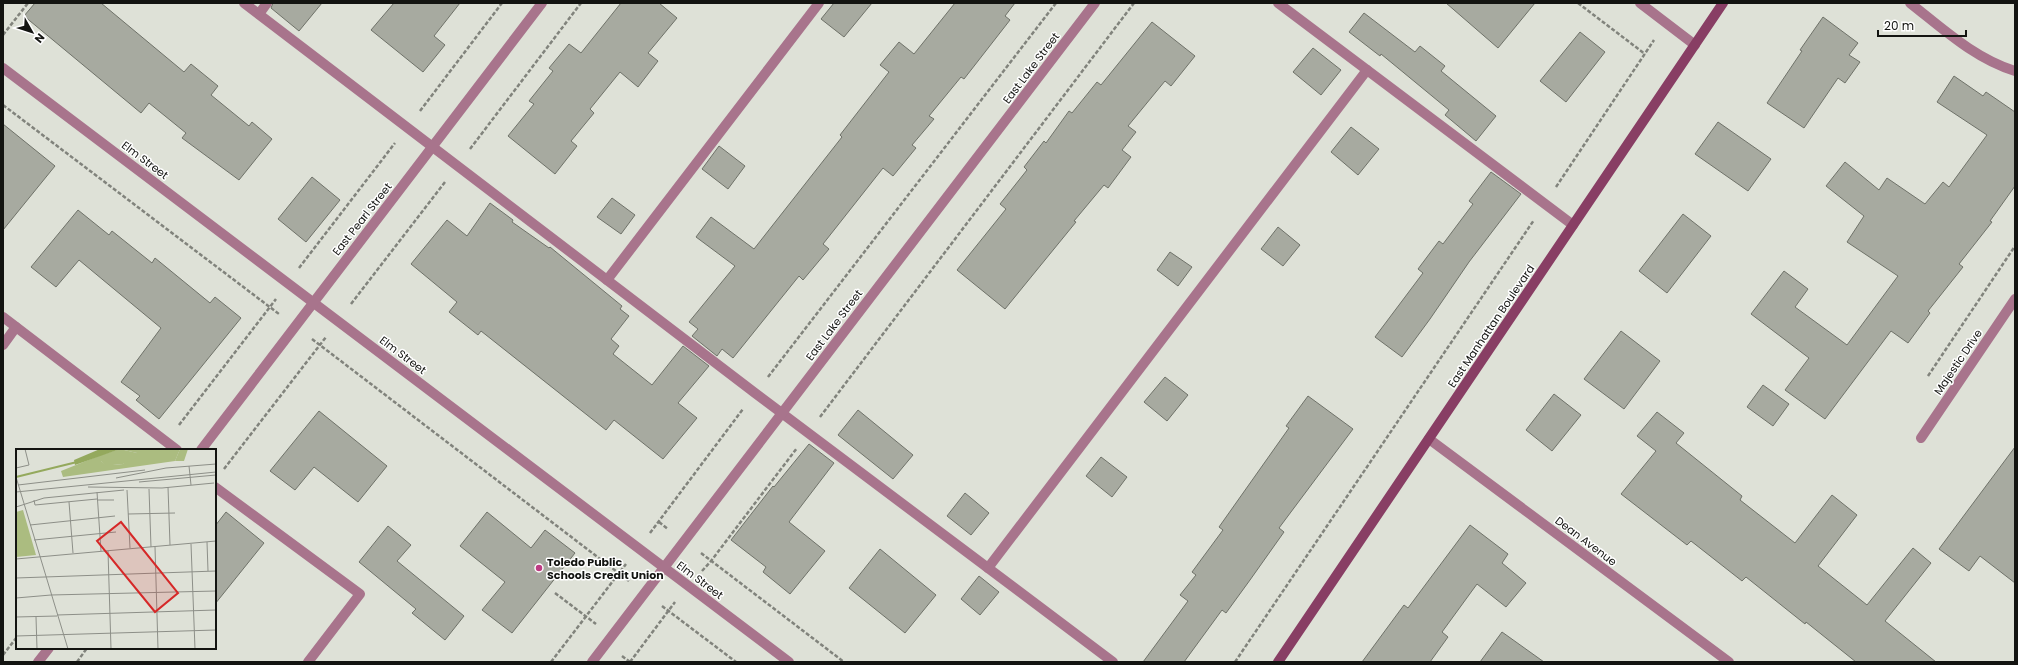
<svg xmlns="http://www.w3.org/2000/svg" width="2018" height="665" viewBox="0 0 2018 665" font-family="Poppins,sans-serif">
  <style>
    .building { fill: #a7aaa0; stroke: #6f7269 }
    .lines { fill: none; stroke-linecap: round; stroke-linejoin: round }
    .path { stroke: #81837c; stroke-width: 2.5; stroke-dasharray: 4 2; stroke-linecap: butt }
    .lane { stroke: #a8748c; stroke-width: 10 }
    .street { stroke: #a8748c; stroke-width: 10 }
    .secondary { stroke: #883e64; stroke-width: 10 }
    .poi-dot { fill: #be3b83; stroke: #fff; stroke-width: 1.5 }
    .labels { text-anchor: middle; stroke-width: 3; stroke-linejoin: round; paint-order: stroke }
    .street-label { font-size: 11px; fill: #131411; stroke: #fff }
    .poi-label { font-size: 11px; font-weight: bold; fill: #131411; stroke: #fff; text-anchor: start }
    .inset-river { fill: none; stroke: #94a95d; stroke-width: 2 }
    .inset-road { fill: none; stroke: #8d8f88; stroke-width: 1 }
    .view { fill: #d62828; fill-opacity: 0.15; stroke: #d62828; stroke-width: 2 }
    .inset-edge { fill: none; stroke: #131411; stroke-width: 2 }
  </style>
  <rect width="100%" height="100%" fill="#dee1d7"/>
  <g class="building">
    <path d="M 35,3 L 101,3 L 184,72 L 191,64 L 218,86 L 211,95 L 249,126 L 252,122 L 272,139 L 239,180 L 182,138 L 186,133 L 149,103 L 141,113 L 24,16 Z"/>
    <path d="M 273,3 L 322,3 L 299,31 L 271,8 Z"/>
    <path d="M 394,3 L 460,3 L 434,36 L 445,45 L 423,72 L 371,30 Z"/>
    <path d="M 621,3 L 659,3 L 677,18 L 648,53 L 658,61 L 638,87 L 620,72 L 590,109 L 594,113 L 571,141 L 577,146 L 555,174 L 508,136 L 534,104 L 529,101 L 553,71 L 549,68 L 569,44 L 581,53 Z"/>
    <path d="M 834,3 L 872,3 L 844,37 L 821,19 Z"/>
    <path d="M 955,3 L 1015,3 L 1005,16 L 1010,20 L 964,79 L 961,77 L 929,116 L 934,119 L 912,145 L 916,148 L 893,176 L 883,168 L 823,244 L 829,249 L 803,280 L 799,276 L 733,358 L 722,349 L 717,356 L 692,336 L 698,329 L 689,322 L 735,266 L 696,237 L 711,217 L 754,249 L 842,137 L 840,135 L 889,72 L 880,65 L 899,42 L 914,54 Z"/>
    <path d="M 1446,3 L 1535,3 L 1498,48 Z"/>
    <path d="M 1364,13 L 1415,52 L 1420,46 L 1445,66 L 1441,71 L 1496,116 L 1476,141 L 1445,115 L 1449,110 L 1381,54 L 1380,56 L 1349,32 Z"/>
    <path d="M 1823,17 L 1858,43 L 1849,55 L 1860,62 L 1845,83 L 1838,78 L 1804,128 L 1767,103 L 1802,51 L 1800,50 Z"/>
    <path d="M 1152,22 L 1195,56 L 1171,86 L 1165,81 L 1128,126 L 1136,132 L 1122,150 L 1131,157 L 1108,188 L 1104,185 L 1074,221 L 1076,222 L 1005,309 L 957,270 L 1006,209 L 1000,204 L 1027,170 L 1024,167 L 1044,141 L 1046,143 L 1069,111 L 1072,113 L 1097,82 L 1101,85 Z"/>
    <path d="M 1580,32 L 1605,52 L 1566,102 L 1540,81 Z"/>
    <path d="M 1313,48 L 1341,70 L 1321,95 L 1293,72 Z"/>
    <path d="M 1954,76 L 1983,96 L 1986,92 L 2015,112 L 2015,186 L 1990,221 L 1992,222 L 1959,264 L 1963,267 L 1928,311 L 1930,313 L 1908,343 L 1891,331 L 1825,419 L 1785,390 L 1809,358 L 1751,314 L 1784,271 L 1808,289 L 1795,307 L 1847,345 L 1898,276 L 1847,242 L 1864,216 L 1826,186 L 1845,162 L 1879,190 L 1887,178 L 1925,204 L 1943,182 L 1949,187 L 1987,135 L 1937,102 Z"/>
    <path d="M 1718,122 L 1771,159 L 1748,191 L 1695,154 Z"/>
    <path d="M 3,124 L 55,166 L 3,230 Z"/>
    <path d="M 1351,127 L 1379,149 L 1358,175 L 1331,152 Z"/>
    <path d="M 719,146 L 745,166 L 728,189 L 702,169 Z"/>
    <path d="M 1491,172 L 1521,194 L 1469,262 L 1430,319 L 1402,357 L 1375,337 L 1423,273 L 1418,269 L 1439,241 L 1443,244 L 1473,204 L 1469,201 Z"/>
    <path d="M 312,177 L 340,200 L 306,242 L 278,219 Z"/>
    <path d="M 612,198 L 635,215 L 621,234 L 597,217 Z"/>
    <path d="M 490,203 L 513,220 L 512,222 L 549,248 L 550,247 L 622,306 L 620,309 L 629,316 L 611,339 L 619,346 L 613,354 L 652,385 L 683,346 L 709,366 L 678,403 L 697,418 L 663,459 L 614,420 L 606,430 L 481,331 L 478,335 L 449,312 L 457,302 L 411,264 L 447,220 L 467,236 Z"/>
    <path d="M 78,210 L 109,235 L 112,231 L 152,263 L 155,258 L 210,303 L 215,297 L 241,318 L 159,419 L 136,400 L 140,396 L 121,382 L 161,328 L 79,260 L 56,287 L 31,267 Z"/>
    <path d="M 1683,214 L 1711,236 L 1667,293 L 1639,271 Z"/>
    <path d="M 1278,227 L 1300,245 L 1283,266 L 1261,249 Z"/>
    <path d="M 1170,252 L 1192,267 L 1178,286 L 1157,270 Z"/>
    <path d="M 1621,331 L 1660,361 L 1624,409 L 1584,379 Z"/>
    <path d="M 1165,377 L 1188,395 L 1167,421 L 1144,402 Z"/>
    <path d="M 1763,385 L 1789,404 L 1773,426 L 1747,407 Z"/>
    <path d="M 1554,394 L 1581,415 L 1552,451 L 1526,430 Z"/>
    <path d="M 1308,396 L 1353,429 L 1279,528 L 1284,532 L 1250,580 L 1226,613 L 1222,610 L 1184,662 L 1143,662 L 1188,601 L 1180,595 L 1196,575 L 1192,572 L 1223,530 L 1219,527 L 1289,428 L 1286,426 Z"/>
    <path d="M 858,410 L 913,455 L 893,479 L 838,435 Z"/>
    <path d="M 319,411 L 387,466 L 358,502 L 314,467 L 295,490 L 270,471 Z"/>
    <path d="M 1657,412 L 1684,433 L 1676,443 L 1742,496 L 1740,500 L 1795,543 L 1832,495 L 1857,515 L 1818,566 L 1867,605 L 1913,548 L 1931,563 L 1885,621 L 1936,662 L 1856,662 L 1806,622 L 1805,624 L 1746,577 L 1742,581 L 1691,541 L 1687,545 L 1621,494 L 1656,451 L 1637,436 Z"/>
    <path d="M 809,444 L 834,463 L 789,522 L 825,551 L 790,594 L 763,572 L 766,567 L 731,540 L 773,486 L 774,487 Z"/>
    <path d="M 2015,447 L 2015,583 L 1980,556 L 1969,571 L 1939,549 Z"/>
    <path d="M 1101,457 L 1127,477 L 1112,497 L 1086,476 Z"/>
    <path d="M 965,493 L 989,513 L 971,535 L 947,516 Z"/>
    <path d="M 226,512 L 264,543 L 215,604 L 215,526 Z"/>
    <path d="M 487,512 L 531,548 L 545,530 L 575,553 L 512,633 L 482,610 L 505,582 L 460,546 Z"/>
    <path d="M 1470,525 L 1508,554 L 1502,563 L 1526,583 L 1506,607 L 1477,584 L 1442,632 L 1448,637 L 1430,662 L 1362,662 L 1404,605 L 1408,608 Z"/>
    <path d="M 388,526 L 411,545 L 397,561 L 464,616 L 445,640 L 412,613 L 416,609 L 359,562 Z"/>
    <path d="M 880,549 L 936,595 L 905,633 L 849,588 Z"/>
    <path d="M 979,576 L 999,592 L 980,615 L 961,599 Z"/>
    <path d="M 1502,632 L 1544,662 L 1480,662 Z"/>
  </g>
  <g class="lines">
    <g class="path">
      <path d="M 1578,3 L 1645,54"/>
      <path d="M 3,35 L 28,3"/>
      <path d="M 3,105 L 279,314"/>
      <path d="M 420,111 L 502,3"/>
      <path d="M 470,149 L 581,3"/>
      <path d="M 1556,187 L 1654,40"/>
      <path d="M 299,268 L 395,143"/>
      <path d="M 351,304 L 445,182"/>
      <path d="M 312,339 L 629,581"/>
      <path d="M 1928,376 L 2015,246"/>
      <path d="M 768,377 L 1056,3"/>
      <path d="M 820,417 L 1134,3"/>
      <path d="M 179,425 L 276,299"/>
      <path d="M 224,469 L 326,337"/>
      <path d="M 659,522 L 668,529"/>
      <path d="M 650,533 L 743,409"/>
      <path d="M 701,553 L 844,662"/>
      <path d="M 702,571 L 711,561 L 797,448"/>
      <path d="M 555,593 L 596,624"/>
      <path d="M 662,606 L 736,662"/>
      <path d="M 3,655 L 17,637"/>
      <path d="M 622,656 L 630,662"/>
      <path d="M 77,662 L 87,648"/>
      <path d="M 551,662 L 626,564"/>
      <path d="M 630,662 L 675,602"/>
      <path d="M 1235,662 L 1534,220"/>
    </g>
    <g class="lane">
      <path d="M 244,3 L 755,393 L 1113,662"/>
      <path d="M 1278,3 L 1573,225"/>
      <path d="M 259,14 L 267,3"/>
      <path d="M 607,280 L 819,3"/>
      <path d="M 3,317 L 177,450"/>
      <path d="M 3,345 L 16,327"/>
      <path d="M 215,487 L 360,594 L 308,662"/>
      <path d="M 988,568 L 1367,70"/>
    </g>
    <g class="street">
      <path d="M 1640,3 L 1695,45"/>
      <path d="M 1910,3 C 1942,28 1975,59 2015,71"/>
      <path d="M 3,68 L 789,662"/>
      <path d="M 1921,438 L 2015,299"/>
      <path d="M 1429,439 L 1729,662"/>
      <path d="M 201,450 L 542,3"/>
      <path d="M 38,662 L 49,648"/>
      <path d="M 592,662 L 1095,3"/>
    </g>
    <path class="secondary" d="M 1278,662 L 1723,3"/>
  </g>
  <circle class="poi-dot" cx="539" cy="568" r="4"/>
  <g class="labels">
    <g class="street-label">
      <text transform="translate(1031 68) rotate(-53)" y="4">East Lake Street</text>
      <text transform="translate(145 160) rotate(37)" y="4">Elm Street</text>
      <text transform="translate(362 219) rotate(-52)" y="4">East Pearl Street</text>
      <text transform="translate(834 325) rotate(-53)" y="4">East Lake Street</text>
      <text transform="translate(1491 326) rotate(-56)" y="4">East Manhattan Boulevard</text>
      <text transform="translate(403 355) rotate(37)" y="4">Elm Street</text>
      <text transform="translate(1958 362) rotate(-56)" y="4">Majestic Drive</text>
      <text transform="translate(1586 541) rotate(37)" y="4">Dean Avenue</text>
      <text transform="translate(700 580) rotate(37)" y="4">Elm Street</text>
    </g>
    <g class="poi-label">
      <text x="547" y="566">Toledo Public<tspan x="547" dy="13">Schools Credit Union</tspan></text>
    </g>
  </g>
  <g transform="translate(16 449)">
    <rect width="200" height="200" fill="#dee1d7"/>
    <path d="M 164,0 L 172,0 L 168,12 L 159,12 Z" fill="#abbc80"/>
    <path d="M 104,0 L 164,0 L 159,12 L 47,28 L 45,22 L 85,6 L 85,12 L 90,16 L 97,16 L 107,15 L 121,4 Z" fill="#abbc80"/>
    <path d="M 104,0 L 121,4 L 120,9 L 107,15 L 97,16 L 89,16 L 85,12 L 85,6 Z" fill="#abbc80"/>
    <path d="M 7,61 L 20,106 L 0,108 L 0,63 Z" fill="#abbc80"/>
    <path d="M 84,0 L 104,0 L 59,16 L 58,11 Z" fill="#94a95d"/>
    <path class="inset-river" d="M 0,28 L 61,13"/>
    <path class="inset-road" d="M 173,17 L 175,36M 0,19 L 13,16 L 9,0M 150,19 L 200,15M 0,28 L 52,200M 100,29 L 150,19M 123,33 L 200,26M 2,36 L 129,21M 72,38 L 146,39M 152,38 L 154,96M 146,39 L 198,34M 133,40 L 135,98M 111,41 L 114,99M 0,43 L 200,23M 81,43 L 85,102M 18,51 L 19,56 L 81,50M 81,51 L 98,51M 53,53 L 57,104M 0,58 L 28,49 L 108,41M 112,65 L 159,64M 14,76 L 99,67M 18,91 L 100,83M 191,93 L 192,122M 175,95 L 179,200M 139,98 L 142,200M 92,102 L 95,200M 0,110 L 200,92M 0,129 L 200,122M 35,146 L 200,142M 0,149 L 35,146M 41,166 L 200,161M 0,168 L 41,167M 20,168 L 21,200M 0,187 L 200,181"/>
    <path class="view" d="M 105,73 L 162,144 L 139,163 L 81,92 Z"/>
    <rect width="200" height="200" class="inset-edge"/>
  </g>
  <rect width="2018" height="665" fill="none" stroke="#131411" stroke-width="8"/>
  <g transform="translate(32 32) rotate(129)" stroke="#ffffff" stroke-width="3" paint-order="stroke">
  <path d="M0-3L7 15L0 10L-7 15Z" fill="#131411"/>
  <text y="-6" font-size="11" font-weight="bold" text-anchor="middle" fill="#131411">N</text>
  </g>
  <path d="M1878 30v6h88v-6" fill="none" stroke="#131411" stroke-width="2"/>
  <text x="1884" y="30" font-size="12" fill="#131411" stroke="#ffffff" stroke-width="3" paint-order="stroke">20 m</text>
</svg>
